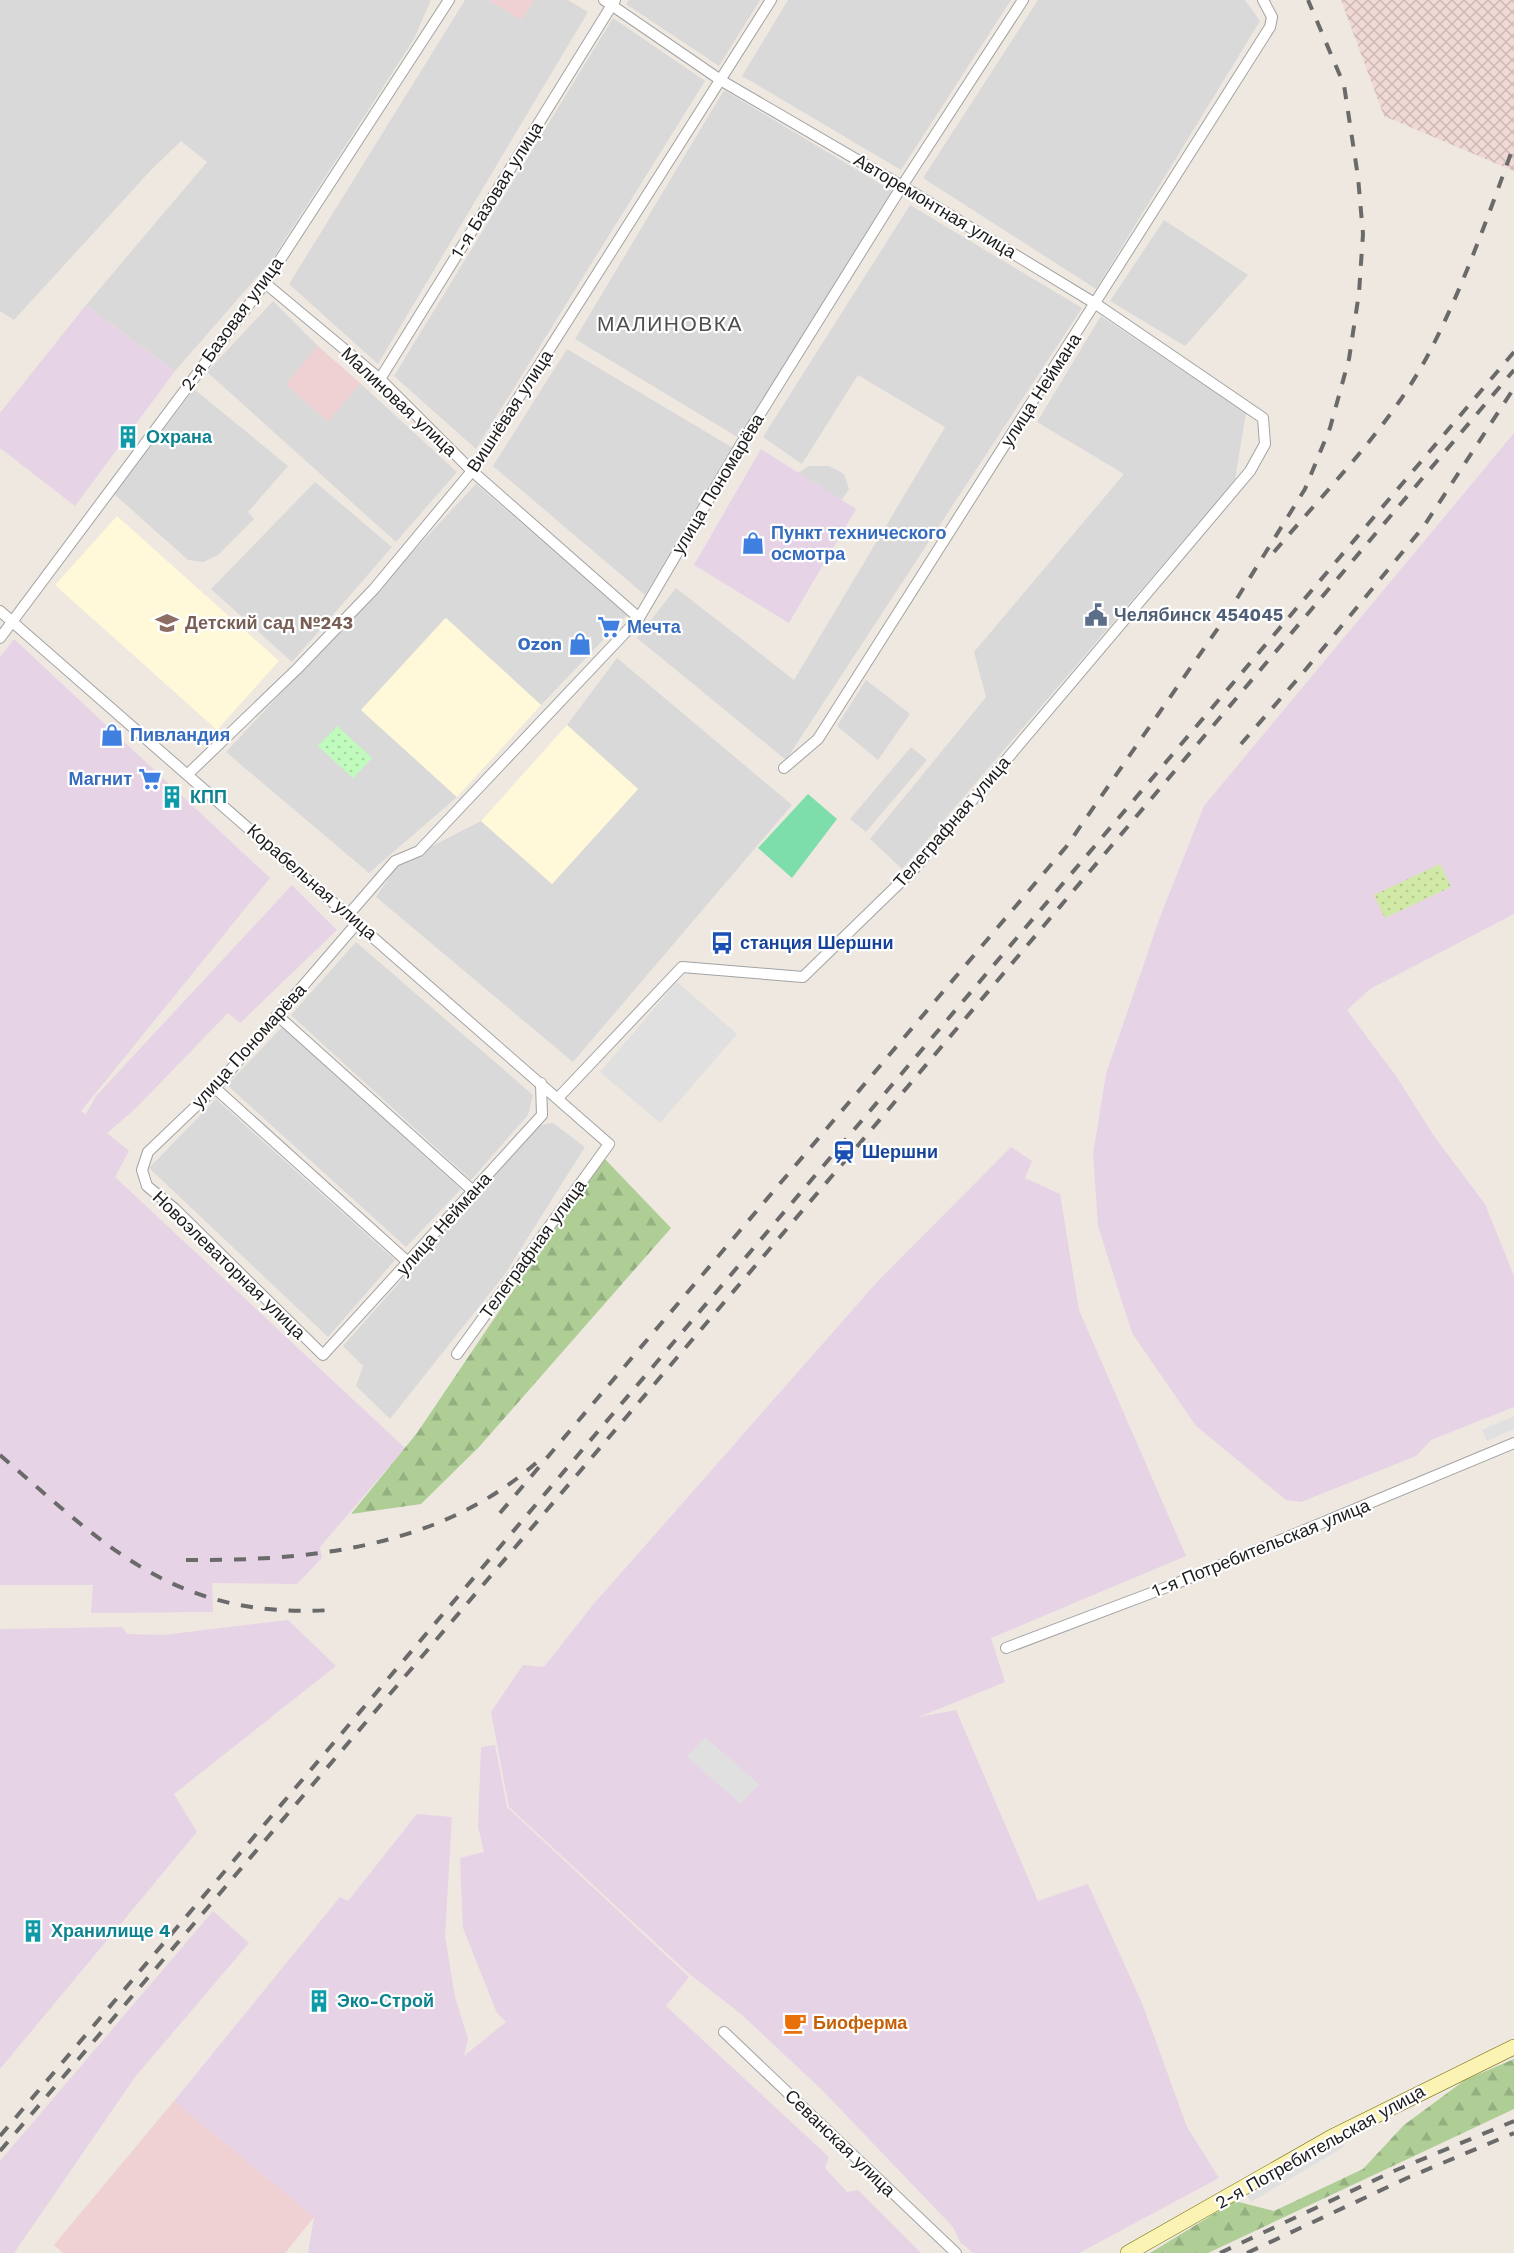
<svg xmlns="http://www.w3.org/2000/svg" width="1514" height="2253" viewBox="0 0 1514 2253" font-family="'Work Sans',sans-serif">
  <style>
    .residential { fill: #dad9d9 }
    .commercial { fill: #efd0d3 }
    .industrial { fill: #e7d3e6 }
    .education { fill: #fff9d9 }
    .military { fill: url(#military-cross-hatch) }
    .grass { fill: url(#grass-dots) }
    .forest { fill: url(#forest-firs) }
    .park { fill: url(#park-dots) }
    .pitch { fill: #7edeab }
    .parking { fill: #e0e0e0 }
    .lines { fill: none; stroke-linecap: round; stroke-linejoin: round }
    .street-casing { stroke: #a3a3a3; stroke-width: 12 }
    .secondary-casing { stroke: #736e04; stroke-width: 16 }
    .street { stroke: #fff; stroke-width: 10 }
    .secondary { stroke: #faf3b3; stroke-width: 15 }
    .rail { stroke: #6a6a6a; stroke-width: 4; stroke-dasharray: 12 12; stroke-linecap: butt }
    .labels { text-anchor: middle; stroke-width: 4.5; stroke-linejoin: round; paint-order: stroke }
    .street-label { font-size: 18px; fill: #1c1c1c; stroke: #fff }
    .culture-label { font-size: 18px; font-weight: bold; fill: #0d838f; stroke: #fff; text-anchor: start }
    .shop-label { font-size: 18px; font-weight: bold; fill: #366cbe; stroke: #fff; text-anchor: start }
    .service-label { font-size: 18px; font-weight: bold; fill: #4e5e75; stroke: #fff; text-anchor: start }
    .education-label { font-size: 18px; font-weight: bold; fill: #785e54; stroke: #fff; text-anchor: start }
    .transit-label { font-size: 18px; font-weight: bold; fill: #164399; stroke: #fff; text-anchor: start }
    .food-label { font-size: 18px; font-weight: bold; fill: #c56008; stroke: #fff; text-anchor: start }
    .quarter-label { font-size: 21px; letter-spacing: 1.5px; fill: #4f4f4f; stroke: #fff }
  </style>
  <defs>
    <pattern id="military-cross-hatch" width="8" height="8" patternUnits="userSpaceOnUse" patternTransform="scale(1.5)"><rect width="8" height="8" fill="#f0d8d4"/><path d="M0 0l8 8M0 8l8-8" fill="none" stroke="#cdb9b5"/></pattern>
    <pattern id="grass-dots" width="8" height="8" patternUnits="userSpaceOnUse" patternTransform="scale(1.5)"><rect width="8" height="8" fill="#d1e9a6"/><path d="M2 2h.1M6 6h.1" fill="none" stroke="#b3c78e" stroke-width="1.8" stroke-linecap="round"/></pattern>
    <pattern id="forest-firs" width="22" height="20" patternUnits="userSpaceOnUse" patternTransform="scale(1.5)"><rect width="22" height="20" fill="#aece95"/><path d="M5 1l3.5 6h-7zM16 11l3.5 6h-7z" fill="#95b080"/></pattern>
    <pattern id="park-dots" width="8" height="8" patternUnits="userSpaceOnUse" patternTransform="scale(1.5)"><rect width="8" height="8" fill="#c1fabd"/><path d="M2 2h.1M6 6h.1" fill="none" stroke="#a5d6a2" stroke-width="1.8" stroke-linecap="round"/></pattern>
  </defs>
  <rect width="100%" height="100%" fill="#eee8e1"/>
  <g class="residential">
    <path d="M 0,0 L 431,0 L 414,39 L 271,261 L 175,371 L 86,305 L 207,162 L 181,141 L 151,170 L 14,320 L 0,311 Z"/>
    <path d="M 465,0 L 489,0 L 521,20 L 534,0 L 568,0 L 588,12 L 378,364 L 289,284 Z"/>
    <path d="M 629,0 L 760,0 L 719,66 L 626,4 Z"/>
    <path d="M 788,0 L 1011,0 L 901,170 L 742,76 Z"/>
    <path d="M 1038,0 L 1245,0 L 1260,21 L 1096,289 L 923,178 Z"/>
    <path d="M 613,18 L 705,81 L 476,449 L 394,376 Z"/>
    <path d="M 724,90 L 892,191 L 739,438 L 575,339 Z"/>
    <path d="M 910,205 L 1082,308 L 786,760 L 637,638 L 676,588 L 794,680 L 945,427 L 858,375 L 802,464 L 763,437 Z"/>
    <path d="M 1164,220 L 1248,275 L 1185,346 L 1110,301 Z"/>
    <path d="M 273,301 L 318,346 L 287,384 L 328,422 L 360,383 L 457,472 L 396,542 L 207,372 Z"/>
    <path d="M 1101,316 L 1246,413 L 1235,480 L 902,869 L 870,839 L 986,697 L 974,652 L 1124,474 L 1037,422 Z"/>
    <path d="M 567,349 L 733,448 L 645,595 L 493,466 Z"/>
    <path d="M 194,389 L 288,466 L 248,512 L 254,519 L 218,555 L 203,562 L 188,560 L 114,494 Z"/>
    <path d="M 809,466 L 829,466 L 844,474 L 849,489 L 842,500 L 798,473 Z"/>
    <path d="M 315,482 L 392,547 L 292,662 L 211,589 Z"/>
    <path d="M 476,484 L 627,615 L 541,705 L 445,618 L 361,710 L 457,797 L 369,873 L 226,752 Z"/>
    <path d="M 617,658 L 792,805 L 573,1062 L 376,897 L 399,863 L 481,821 L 552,884 L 638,789 L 567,725 Z"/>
    <path d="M 866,680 L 910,714 L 878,760 L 837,726 Z"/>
    <path d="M 911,747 L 927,760 L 866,832 L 850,819 Z"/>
    <path d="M 356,942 L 533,1095 L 528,1115 L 471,1180 L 291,1015 Z"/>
    <path d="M 282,1027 L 461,1189 L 406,1247 L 227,1085 Z"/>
    <path d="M 216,1099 L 395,1260 L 328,1337 L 149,1168 Z"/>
    <path d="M 553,1123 L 585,1147 L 505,1274 L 390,1419 L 356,1386 L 363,1366 L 343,1346 L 539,1125 Z"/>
  </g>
  <g class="commercial">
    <path d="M 489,0 L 534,0 L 521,20 Z"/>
    <path d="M 318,346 L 360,383 L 328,422 L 286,384 Z"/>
    <path d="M 174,2101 L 314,2217 L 285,2253 L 63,2253 L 54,2245 Z"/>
  </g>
  <g class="industrial">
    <path d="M 86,305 L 175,371 L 75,506 L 0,448 L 0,413 Z"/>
    <path d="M 1514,433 L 1514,914 L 1370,989 L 1347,1010 L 1398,1079 L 1434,1136 L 1485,1204 L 1514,1276 L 1514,1407 L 1431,1440 L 1416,1456 L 1301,1502 L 1286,1500 L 1196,1426 L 1132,1333 L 1098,1226 L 1093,1154 L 1106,1074 L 1160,917 L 1204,806 Z"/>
    <path d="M 761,449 L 856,509 L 789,623 L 694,565 Z"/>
    <path d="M 14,639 L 270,878 L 81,1111 L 89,1117 L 86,1114 L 96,1096 L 292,885 L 337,930 L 240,1023 L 228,1013 L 135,1109 L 107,1133 L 129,1151 L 115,1177 L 405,1448 L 320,1547 L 322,1558 L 297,1584 L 212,1583 L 213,1612 L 91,1613 L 93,1585 L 0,1585 L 0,657 Z"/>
    <path d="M 1011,1147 L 1032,1161 L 1025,1178 L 1060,1194 L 1079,1310 L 1186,1556 L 991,1638 L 1005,1682 L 919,1717 L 956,1710 L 1038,1901 L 1088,1884 L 1142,2003 L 1187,2127 L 1219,2178 L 1079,2253 L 973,2253 L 960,2242 L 953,2227 L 822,2090 L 741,2014 L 687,1972 L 509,1807 L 491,1712 L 523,1665 L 544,1667 L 592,1606 L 877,1282 Z"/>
    <path d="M 288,1620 L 336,1666 L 174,1794 L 197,1832 L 0,2069 L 0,1629 L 122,1627 L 127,1634 L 163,1635 Z"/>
    <path d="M 495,1745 L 507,1807 L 689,1977 L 666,2006 L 829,2157 L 825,2168 L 847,2192 L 858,2190 L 921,2253 L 308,2253 L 314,2217 L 174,2101 L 340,1897 L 348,1901 L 417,1814 L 452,1817 L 445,1936 L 455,1997 L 468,2039 L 464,2056 L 506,2022 L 497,2013 L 463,1928 L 460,1858 L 484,1852 L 478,1826 L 481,1747 Z"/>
    <path d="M 213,1911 L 249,1943 L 135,2077 L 14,2253 L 0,2253 L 0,2161 Z"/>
  </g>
  <g class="education">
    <path d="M 117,516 L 279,661 L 217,730 L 55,585 Z"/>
    <path d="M 446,618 L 541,705 L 457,797 L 361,710 Z"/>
    <path d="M 567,725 L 638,789 L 552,884 L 481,821 Z"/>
  </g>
  <path class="military" d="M 1341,0 L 1514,0 L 1514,171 L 1384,116 Z"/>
  <path class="grass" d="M 1440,864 L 1451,887 L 1385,918 L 1374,895 Z"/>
  <g class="forest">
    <path d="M 603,1157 L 671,1228 L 479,1447 L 421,1504 L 351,1514 L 417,1433 Z"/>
    <path d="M 1514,2059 L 1514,2109 L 1208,2253 L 1150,2253 L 1235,2201 L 1274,2211 L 1363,2169 L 1404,2125 L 1465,2080 Z"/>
  </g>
  <path class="park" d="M 337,726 L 372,758 L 353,778 L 318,746 Z"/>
  <path class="pitch" d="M 808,794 L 837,819 L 792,878 L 758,848 Z"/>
  <g class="parking">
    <path d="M 677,982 L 737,1034 L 660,1123 L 600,1072 Z"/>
    <path d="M 1514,1416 L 1514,1429 L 1487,1441 L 1482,1430 Z"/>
    <path d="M 705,1737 L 759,1784 L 741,1804 L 687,1757 Z"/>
    <path d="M 1339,2138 L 1344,2147 L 1251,2202 L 1246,2193 Z"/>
  </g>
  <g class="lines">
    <g class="street-casing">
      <g id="street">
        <path d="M 265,283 L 380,379 L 472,471 L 639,618"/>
        <path d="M 380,379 L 615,0"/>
        <path d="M 0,611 L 609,1144 L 457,1354"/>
        <path d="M 0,638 L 265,283 L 449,0"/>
        <path d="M 784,768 L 818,739 L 1270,27 L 1272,17 L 1263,0"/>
        <path d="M 188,774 L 297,669 L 374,589 L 472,471 L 771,0"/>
        <path d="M 349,914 L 395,861 L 419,851 L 639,618 L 740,446 L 902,186 L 1023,0"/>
        <path d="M 358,922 L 215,1088 L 148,1152 L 142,1170 L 147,1186 L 175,1209 L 323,1355 L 542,1115 L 541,1083"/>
        <path d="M 277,1015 L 473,1191"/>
        <path d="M 215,1088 L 409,1263"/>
        <path d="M 558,1098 L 682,967 L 803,977 L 915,868 L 1250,471 L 1265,444 L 1263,418 L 1096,304 L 902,186 L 722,81 L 604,0"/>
        <path d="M 1006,1648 L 1175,1584 L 1514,1443"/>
        <path d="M 724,2032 L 956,2253"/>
      </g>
    </g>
    <g class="secondary-casing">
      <path id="secondary" d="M 1128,2253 L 1332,2137 L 1514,2047"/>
    </g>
    <use href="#street" class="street"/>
    <use href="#secondary" class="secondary"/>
    <g class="rail">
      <path d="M 1274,552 C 1327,489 1389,428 1428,355 C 1463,288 1488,216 1514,145"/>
      <path d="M 1241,744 L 1302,674 L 1424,526 L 1514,388"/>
      <path d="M 0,1455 C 110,1550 176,1619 332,1610"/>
      <path d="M 500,1513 L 1066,847 L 1223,621 L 1305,489 L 1330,428 L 1349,359 L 1359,293 L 1363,234 L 1358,177 L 1344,85 L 1308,0"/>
      <path d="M 186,1560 C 310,1561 439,1548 536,1463"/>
      <path d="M 0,2136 L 1514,352"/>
      <path d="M 0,2151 L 849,1156 L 1514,370"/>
      <path d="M 1220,2253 L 1394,2171 L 1514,2121"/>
      <path d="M 1247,2253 L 1407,2178 L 1514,2133"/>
    </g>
  </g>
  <defs>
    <g id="building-bare" transform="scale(1.8)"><path d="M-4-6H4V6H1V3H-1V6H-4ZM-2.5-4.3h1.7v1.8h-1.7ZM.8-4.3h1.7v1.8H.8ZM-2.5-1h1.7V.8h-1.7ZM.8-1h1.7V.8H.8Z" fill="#0f9aa8" stroke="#fff" stroke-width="2.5" paint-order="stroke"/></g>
    <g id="shop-bare" transform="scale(1.8)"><path d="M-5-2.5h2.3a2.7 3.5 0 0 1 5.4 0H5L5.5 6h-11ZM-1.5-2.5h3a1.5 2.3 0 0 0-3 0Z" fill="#3f7fe0" stroke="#fff" stroke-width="2.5" paint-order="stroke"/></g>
    <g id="civic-bare" transform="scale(1.8)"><path d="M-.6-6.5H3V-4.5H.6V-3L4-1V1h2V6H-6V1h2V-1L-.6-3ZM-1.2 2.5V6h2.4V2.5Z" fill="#5c6f8a" stroke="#fff" stroke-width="2.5" paint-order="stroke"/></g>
    <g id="school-bare" transform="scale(1.8)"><path d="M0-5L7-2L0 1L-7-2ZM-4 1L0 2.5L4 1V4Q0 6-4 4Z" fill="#8d6e63" stroke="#fff" stroke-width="2.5" paint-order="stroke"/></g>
    <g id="supermarket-bare" transform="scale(1.8)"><path d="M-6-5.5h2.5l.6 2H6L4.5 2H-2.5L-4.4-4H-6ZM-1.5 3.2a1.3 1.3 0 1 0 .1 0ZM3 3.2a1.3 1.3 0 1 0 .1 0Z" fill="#3f7fe0" stroke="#fff" stroke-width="2.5" paint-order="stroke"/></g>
    <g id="bus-bare" transform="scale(1.8)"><path d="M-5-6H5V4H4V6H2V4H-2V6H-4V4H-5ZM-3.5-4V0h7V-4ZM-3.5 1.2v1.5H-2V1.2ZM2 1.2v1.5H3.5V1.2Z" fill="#1a4fb4" stroke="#fff" stroke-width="2.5" paint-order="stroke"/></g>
    <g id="station-bare" transform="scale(1.8)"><path d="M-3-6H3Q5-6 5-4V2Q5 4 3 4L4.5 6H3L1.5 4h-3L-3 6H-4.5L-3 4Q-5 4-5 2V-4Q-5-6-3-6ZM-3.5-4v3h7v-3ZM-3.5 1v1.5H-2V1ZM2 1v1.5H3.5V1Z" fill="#1a4fb4" stroke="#fff" stroke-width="2.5" paint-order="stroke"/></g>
    <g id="cafe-bare" transform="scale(1.8)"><path d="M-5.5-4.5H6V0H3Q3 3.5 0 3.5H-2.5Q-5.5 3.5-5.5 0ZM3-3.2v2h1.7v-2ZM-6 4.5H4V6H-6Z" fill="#e8710a" stroke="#fff" stroke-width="2.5" paint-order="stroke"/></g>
  </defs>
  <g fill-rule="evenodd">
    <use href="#building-bare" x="128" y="437"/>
    <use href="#shop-bare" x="753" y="543"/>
    <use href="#civic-bare" x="1096" y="615"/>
    <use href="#school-bare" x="167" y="623"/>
    <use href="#supermarket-bare" x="609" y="627"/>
    <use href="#shop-bare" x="580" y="644"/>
    <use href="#shop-bare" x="112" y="735"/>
    <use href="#supermarket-bare" x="150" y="779"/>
    <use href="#building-bare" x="172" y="797"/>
    <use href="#bus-bare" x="722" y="943"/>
    <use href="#station-bare" x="844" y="1152"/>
    <use href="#building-bare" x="33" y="1931"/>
    <use href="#building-bare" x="319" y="2001"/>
    <use href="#cafe-bare" x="795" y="2023"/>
  </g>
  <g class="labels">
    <g class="street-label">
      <text transform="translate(497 190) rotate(-58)" y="6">1-я Базовая улица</text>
      <text transform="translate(935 206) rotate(31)" y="6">Авторемонтная улица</text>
      <text transform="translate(232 324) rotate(-54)" y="6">2-я Базовая улица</text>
      <text transform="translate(1041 390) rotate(-57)" y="6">улица Неймана</text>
      <text transform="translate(399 402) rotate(43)" y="6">Малиновая улица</text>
      <text transform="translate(510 411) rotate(-57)" y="6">Вишнёвая улица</text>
      <text transform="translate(718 484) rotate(-59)" y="6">улица Пономарёва</text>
      <text transform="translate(952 822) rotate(-49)" y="6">Телеграфная улица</text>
      <text transform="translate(312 882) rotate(41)" y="6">Корабельная улица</text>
      <text transform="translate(249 1046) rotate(-48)" y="6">улица Пономарёва</text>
      <text transform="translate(444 1224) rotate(-48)" y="6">улица Неймана</text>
      <text transform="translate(533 1249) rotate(-54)" y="6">Телеграфная улица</text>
      <text transform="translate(229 1265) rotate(44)" y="6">Новоэлеваторная улица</text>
      <text transform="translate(1261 1548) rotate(-22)" y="6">1-я Потребительская улица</text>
      <text transform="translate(840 2143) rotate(44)" y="6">Севанская улица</text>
      <text transform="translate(1320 2147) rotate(-29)" y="6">2-я Потребительская улица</text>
    </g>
    <g class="culture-label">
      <text x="146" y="443">Охрана</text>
      <text x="190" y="803">КПП</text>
      <text x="51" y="1937">Хранилище 4</text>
      <text x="337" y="2007">Эко-Строй</text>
    </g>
    <g class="shop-label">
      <text x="771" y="539">Пункт технического<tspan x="771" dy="21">осмотра</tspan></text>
      <text x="627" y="633">Мечта</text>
      <text x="562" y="650" text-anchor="end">Ozon</text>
      <text x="130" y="741">Пивландия</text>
      <text x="132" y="785" text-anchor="end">Магнит</text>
    </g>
    <g class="service-label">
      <text x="1114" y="621">Челябинск 454045</text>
    </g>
    <g class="education-label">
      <text x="185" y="629">Детский сад №243</text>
    </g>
    <g class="transit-label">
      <text x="740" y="949">станция Шершни</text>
      <text x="862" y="1158">Шершни</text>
    </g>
    <g class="food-label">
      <text x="813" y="2029">Биоферма</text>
    </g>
    <g class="quarter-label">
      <text x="670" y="331">МАЛИНОВКА</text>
    </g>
  </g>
</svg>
